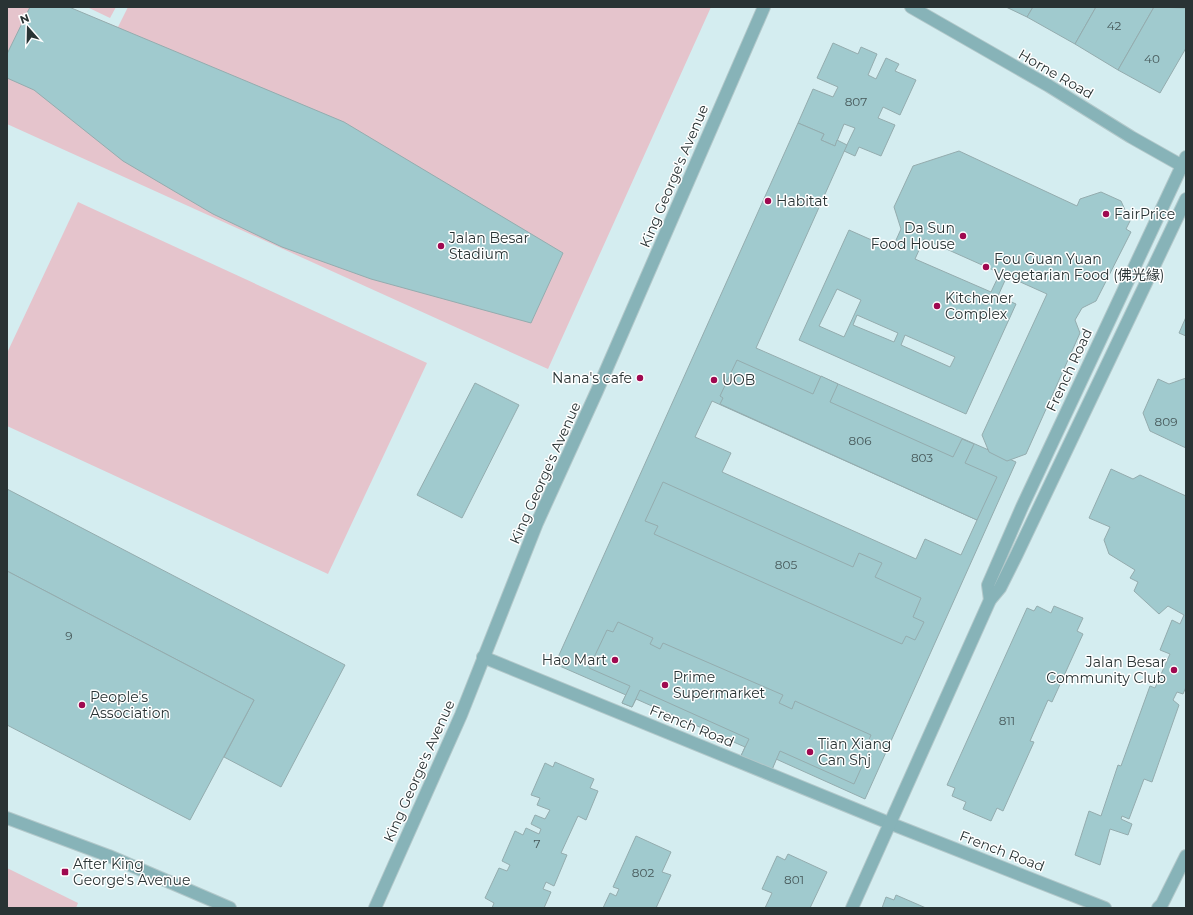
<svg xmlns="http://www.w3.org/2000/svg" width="1193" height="915" viewBox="0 0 1193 915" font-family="Montserrat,'Noto Sans SC',sans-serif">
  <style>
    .green { fill: #e5c4cc }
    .building { fill: #a0cace; stroke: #94acae; fill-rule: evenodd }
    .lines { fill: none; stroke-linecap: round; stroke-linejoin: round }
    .minor-casing { stroke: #b2c8ca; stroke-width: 14 }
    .minor { stroke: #87b3b8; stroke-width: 12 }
    .poi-dot { fill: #9f0950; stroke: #fff; stroke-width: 1.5 }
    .labels { text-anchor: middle; stroke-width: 3; stroke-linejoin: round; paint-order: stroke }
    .number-label { font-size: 12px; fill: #47595a }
    .street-label { font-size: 14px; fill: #293334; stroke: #fff }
    .poi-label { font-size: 14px; fill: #293334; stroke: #fff; text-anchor: start }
  </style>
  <rect width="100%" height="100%" fill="#d4edf0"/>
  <g class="green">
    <path d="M 7,7 L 66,7 L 118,27 L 128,7 L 711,7 L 548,369 L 7,124 Z"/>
    <path d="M 87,7 L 116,7 L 110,18 Z"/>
    <path d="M 78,202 L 427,363 L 328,574 L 7,426 L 7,353 Z"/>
    <path d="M 7,868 L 78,903 L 76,908 L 7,908 Z"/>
  </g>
  <g class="building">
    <path d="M 30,7 L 69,7 L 344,122 L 563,253 L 531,323 L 371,279 L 282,247 L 213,214 L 123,161 L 34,90 L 7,78 L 7,54 Z"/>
    <path d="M 1006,7 L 1033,7 L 1027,17 Z"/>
    <path d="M 1033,7 L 1096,7 L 1075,44 L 1027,17 Z"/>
    <path d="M 1096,7 L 1154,7 L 1118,70 L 1075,44 Z"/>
    <path d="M 1154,7 L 1186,8 L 1186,48 L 1160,93 L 1118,70 Z"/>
    <path d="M 833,43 L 858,54 L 861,47 L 877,54 L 868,75 L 876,79 L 886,58 L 899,64 L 895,71 L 916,80 L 900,115 L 883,107 L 878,118 L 895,125 L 881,156 L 859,147 L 855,156 L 844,151 L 855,128 L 844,124 L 835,146 L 821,140 L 824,134 L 798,123 L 813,89 L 833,97 L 838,87 L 817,78 Z"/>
    <path d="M 798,123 L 824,134 L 821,140 L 835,146 L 837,140 L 847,145 L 756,348 L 1016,462 L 865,799 L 776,759 L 771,772 L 740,758 L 745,747 L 636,699 L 632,707 L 622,703 L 626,695 L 555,664 ZM 712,401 L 977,520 L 961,555 L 925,539 L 916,559 L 722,472 L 731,453 L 695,437 Z"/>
    <path d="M 959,151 L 1077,206 L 1080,199 L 1101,192 L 1121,201 L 1130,221 L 1126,229 L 1131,232 L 1096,301 L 1082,308 L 1075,320 L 1080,333 L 1026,454 L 1007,461 L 989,452 L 982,435 L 1047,294 L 1007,276 L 998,296 L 1016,304 L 966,414 L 799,340 L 849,230 L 892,249 L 901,229 L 894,207 L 913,166 ZM 924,239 L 1000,273 L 991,292 L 915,259 ZM 837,289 L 861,300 L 844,337 L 819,326 ZM 857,315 L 898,333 L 894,342 L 853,325 ZM 905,335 L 955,357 L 950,367 L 901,345 Z"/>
    <path d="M 1186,317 L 1186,336 L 1179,333 Z"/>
    <path d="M 737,360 L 813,394 L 821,376 L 838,384 L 830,402 L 953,457 L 962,439 L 974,444 L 965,463 L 997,477 L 977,520 L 720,404 L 723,398 L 720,396 Z"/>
    <path d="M 1186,378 L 1186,448 L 1150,431 L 1143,413 L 1158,379 L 1169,384 Z"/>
    <path d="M 475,383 L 519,405 L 462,518 L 417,495 Z"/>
    <path d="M 1111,469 L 1133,479 L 1140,475 L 1186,496 L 1186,687 L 1183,694 L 1177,692 L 1173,700 L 1179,705 L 1152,782 L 1144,779 L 1129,819 L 1122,816 L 1121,819 L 1132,824 L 1128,835 L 1110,829 L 1100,865 L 1075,855 L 1089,811 L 1101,816 L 1118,765 L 1121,766 L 1150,686 L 1155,688 L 1170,654 L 1160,650 L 1172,620 L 1180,624 L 1184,615 L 1168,606 L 1159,614 L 1134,591 L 1138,582 L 1130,578 L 1135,570 L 1109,554 L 1104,540 L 1110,527 L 1089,518 Z"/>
    <path d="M 663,482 L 853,567 L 859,553 L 882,563 L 875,577 L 921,598 L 913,617 L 924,622 L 915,640 L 906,636 L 902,644 L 654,534 L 658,526 L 645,521 Z"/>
    <path d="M 7,489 L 345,665 L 281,787 L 224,757 L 254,700 L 7,571 Z"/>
    <path d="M 7,571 L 254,700 L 190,820 L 7,725 Z"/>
    <path d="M 1037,606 L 1051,613 L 1054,606 L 1083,618 L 1077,631 L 1083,634 L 1052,702 L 1048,700 L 1030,741 L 1034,742 L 1003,811 L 997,808 L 991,821 L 963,809 L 966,802 L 952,796 L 955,788 L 947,785 L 1027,608 L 1034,611 Z"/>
    <path d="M 618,622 L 653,638 L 650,644 L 660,649 L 663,643 L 783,695 L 779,703 L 792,709 L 795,701 L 871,735 L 868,742 L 872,744 L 854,784 L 780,751 L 771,772 L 740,758 L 749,739 L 640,690 L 632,707 L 622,703 L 630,686 L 589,668 L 607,630 L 613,632 Z"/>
    <path d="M 555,762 L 594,779 L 590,788 L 598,791 L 586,820 L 578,816 L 561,853 L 567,855 L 554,886 L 546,882 L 543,889 L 551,892 L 544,908 L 492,908 L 494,903 L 485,898 L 499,868 L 507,871 L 510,865 L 502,861 L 515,831 L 523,835 L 526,828 L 539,834 L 541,829 L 531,824 L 535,815 L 545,819 L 550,810 L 537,805 L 540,798 L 531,795 L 545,763 L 553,767 Z"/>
    <path d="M 636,836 L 671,852 L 662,872 L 671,875 L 656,908 L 603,908 L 610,893 L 616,896 L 619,889 L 613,887 Z"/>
    <path d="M 788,854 L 827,872 L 810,908 L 765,908 L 772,893 L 762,889 L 777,856 L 785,860 Z"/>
    <path d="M 896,895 L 926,908 L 882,908 L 886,897 L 894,900 Z"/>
  </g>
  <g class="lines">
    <g class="minor-casing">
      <g id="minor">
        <path d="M 911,7 L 1049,86 L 1131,137 L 1186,168"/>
        <path d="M 990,600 L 988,585 L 1022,507 L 1186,157"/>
        <path d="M 483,657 L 889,823 L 1105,908"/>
        <path d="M 7,818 L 109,856 L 230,908"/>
        <path d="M 375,908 L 461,715 L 537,523 L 597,391 L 764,7"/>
        <path d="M 852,908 L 990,600 L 1000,588 L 1016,556 L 1186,199"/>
        <path d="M 1158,908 L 1162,904 L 1186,856"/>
      </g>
    </g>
    <use href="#minor" class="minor"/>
  </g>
  <g class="poi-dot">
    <circle cx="768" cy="201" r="4"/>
    <circle cx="1106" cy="214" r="4"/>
    <circle cx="963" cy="236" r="4"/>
    <circle cx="441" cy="246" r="4"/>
    <circle cx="986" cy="267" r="4"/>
    <circle cx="937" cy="306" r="4"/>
    <circle cx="640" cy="378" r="4"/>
    <circle cx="714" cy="380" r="4"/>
    <circle cx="615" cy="660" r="4"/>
    <circle cx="1174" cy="670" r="4"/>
    <circle cx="665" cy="685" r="4"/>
    <circle cx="82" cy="705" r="4"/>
    <circle cx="810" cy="752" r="4"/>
    <rect x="61" y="868" width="8" height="8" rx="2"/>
  </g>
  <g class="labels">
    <g class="number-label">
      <text x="1114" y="30">42</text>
      <text x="1152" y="63">40</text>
      <text x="856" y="106">807</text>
      <text x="1166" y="426">809</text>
      <text x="860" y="445">806</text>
      <text x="922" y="462">803</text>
      <text x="786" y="569">805</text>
      <text x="69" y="640">9</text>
      <text x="1007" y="725">811</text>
      <text x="537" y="848">7</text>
      <text x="643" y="877">802</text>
      <text x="794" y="884">801</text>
    </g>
    <g class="street-label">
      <text transform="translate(1056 74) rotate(30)" y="5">Horne Road</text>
      <text transform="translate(674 176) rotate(-67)" y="5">King George's Avenue</text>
      <text transform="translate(1069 370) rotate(-65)" y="5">French Road</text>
      <text transform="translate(545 473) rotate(-66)" y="5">King George's Avenue</text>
      <text transform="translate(692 726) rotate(22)" y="5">French Road</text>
      <text transform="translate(419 771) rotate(-66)" y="5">King George's Avenue</text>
      <text transform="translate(1002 851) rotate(21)" y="5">French Road</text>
    </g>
    <g class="poi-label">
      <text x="776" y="206">Habitat</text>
      <text x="1114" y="219">FairPrice</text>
      <text x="955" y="233" text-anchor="end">Da Sun<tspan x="955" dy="16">Food House</tspan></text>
      <text x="449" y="243">Jalan Besar<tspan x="449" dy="16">Stadium</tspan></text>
      <text x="994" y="264">Fou Guan Yuan<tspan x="994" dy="16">Vegetarian Food (佛光緣)</tspan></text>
      <text x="945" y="303">Kitchener<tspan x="945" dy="16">Complex</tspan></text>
      <text x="632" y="383" text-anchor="end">Nana's cafe</text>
      <text x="722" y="385">UOB</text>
      <text x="607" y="665" text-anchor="end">Hao Mart</text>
      <text x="1166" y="667" text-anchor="end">Jalan Besar<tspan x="1166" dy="16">Community Club</tspan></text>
      <text x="673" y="682">Prime<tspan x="673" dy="16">Supermarket</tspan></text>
      <text x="90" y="702">People's<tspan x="90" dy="16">Association</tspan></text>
      <text x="818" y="749">Tian Xiang<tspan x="818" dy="16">Can Shj</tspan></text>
      <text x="73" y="869">After King<tspan x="73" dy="16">George's Avenue</tspan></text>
    </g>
  </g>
  <rect width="1193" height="915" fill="none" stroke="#293334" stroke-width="16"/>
  <g transform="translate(28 28) rotate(340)" stroke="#ffffff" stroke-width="3" paint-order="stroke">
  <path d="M0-3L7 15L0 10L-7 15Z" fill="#293334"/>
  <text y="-6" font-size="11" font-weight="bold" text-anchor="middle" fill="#293334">N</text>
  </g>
</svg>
